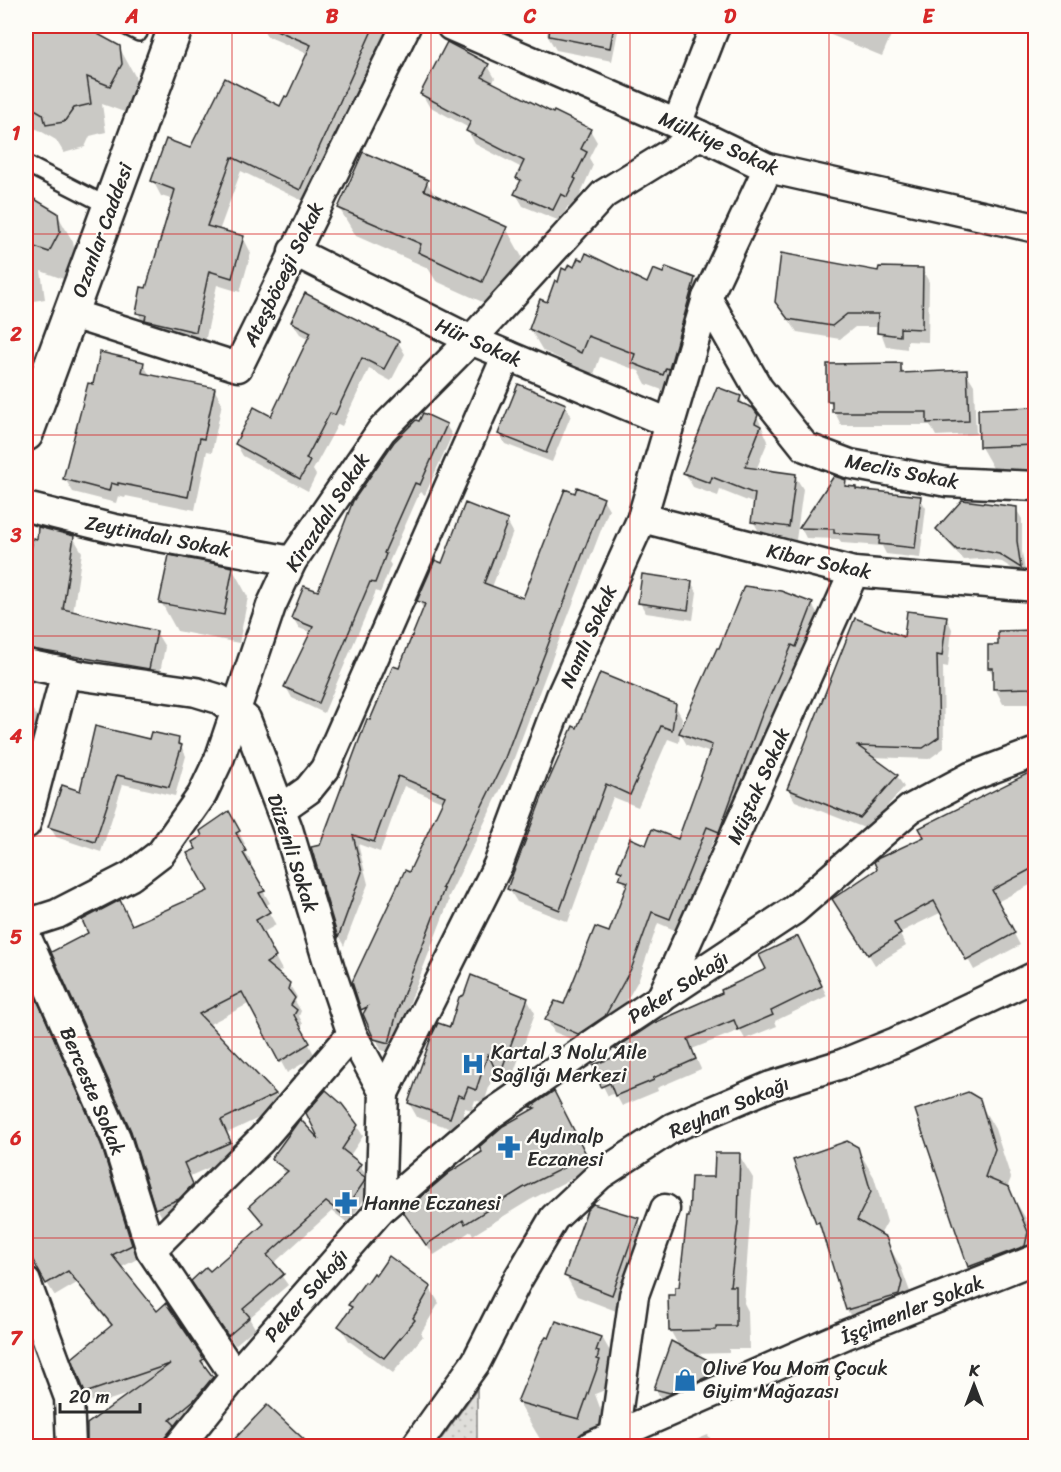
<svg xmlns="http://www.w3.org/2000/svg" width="1061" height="1472" viewBox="0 0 1061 1472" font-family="Sriracha,sans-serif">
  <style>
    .grass { fill: url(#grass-dots); stroke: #858482; stroke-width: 1.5 }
    .shadow { fill: #0003 }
    .building { fill: #c9c8c4; stroke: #2b2b2b; stroke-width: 1.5 }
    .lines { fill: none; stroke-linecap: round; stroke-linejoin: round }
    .service-casing { stroke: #2b2b2b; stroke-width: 20 }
    .minor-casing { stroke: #2b2b2b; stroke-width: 33 }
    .tertiary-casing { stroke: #2b2b2b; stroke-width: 38 }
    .service { stroke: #fdfcf7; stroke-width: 15 }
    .minor { stroke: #fdfcf7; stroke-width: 28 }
    .tertiary { stroke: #fdfcf7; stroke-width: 33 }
    .grid { fill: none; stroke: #d62828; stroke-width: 1.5; stroke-opacity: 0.55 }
    .labels { text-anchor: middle; stroke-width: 4.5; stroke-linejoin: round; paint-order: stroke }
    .street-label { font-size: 20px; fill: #2b2b2b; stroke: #fdfcf7 }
    .poi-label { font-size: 20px; fill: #2b2b2b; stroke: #fdfcf7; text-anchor: start }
    .neatline { fill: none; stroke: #d62828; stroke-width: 2 }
    .grid-label { font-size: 20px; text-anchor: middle; font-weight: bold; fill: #d62828 }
  </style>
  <defs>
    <pattern id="grass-dots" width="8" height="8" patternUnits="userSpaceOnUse" patternTransform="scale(1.5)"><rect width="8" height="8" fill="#dfdeda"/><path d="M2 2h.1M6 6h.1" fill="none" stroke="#c0bfbb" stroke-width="1.8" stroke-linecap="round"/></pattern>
  </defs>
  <rect width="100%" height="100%" fill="#fdfcf7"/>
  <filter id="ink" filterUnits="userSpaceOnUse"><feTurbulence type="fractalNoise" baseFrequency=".0167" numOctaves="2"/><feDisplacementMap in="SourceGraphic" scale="12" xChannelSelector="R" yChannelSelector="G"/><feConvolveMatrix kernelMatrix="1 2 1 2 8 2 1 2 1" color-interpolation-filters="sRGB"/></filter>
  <g filter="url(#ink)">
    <path class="grass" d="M 477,1389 L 477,1446 L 436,1446 Z"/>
    <g class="shadow">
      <path d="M 26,26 L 80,26 L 119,47 L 135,76 L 137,93 L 127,113 L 102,104 L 106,132 L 90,136 L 85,147 L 64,153 L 56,140 L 37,129 L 27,131 L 26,127 Z"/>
      <path d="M 261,26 L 382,26 L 387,34 L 309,204 L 241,171 L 219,231 L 243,237 L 251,253 L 240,292 L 217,285 L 204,347 L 146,328 L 138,313 L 147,290 L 174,200 L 161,196 L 153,181 L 191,150 L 281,108 L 288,99 L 308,54 L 267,36 Z"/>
      <path d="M 549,26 L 619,26 L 612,61 L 556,50 L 547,35 Z"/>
      <path d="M 809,26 L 895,26 L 882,56 Z"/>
      <path d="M 488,66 L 495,78 L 492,84 L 554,115 L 590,130 L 597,142 L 589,158 L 593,165 L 574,209 L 568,206 L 560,221 L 523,206 L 516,194 L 521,183 L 518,178 L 522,168 L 475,144 L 468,131 L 469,128 L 429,106 L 422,94 Z"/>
      <path d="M 427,182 L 436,197 L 506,228 L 522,257 L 498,309 L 436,281 L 428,268 L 356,236 L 339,208 Z"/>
      <path d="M 26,196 L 57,214 L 73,242 L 76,260 L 66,280 L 41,271 L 45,299 L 28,302 L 26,309 Z"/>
      <path d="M 922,269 L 929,282 L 928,342 L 907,341 L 907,349 L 886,346 L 879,327 L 855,327 L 840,339 L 797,332 L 777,302 L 880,273 Z"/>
      <path d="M 664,275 L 694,279 L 707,301 L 676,395 L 646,384 L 639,371 L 600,357 L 594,374 L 543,351 L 530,329 L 547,304 L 648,285 Z"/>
      <path d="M 292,322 L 398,342 L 405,354 L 391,381 L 369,369 L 342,426 L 338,424 L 313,470 L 316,475 L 308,491 L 243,456 L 236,444 L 272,418 L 309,339 L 300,334 Z"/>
      <path d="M 143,364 L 151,377 L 214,389 L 222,403 L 212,452 L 207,451 L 195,510 L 126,496 L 125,498 L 118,496 L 116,503 L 73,492 L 65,479 L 94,386 Z"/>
      <path d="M 900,365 L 905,374 L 966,372 L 974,385 L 976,434 L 936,436 L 930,425 L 841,425 L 829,400 Z"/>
      <path d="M 740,398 L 745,407 L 757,416 L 768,441 L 756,470 L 795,476 L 803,489 L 796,540 L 761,535 L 753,521 L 755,504 L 720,490 L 718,496 L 693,487 L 685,473 Z"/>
      <path d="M 565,405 L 571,415 L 552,462 L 505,444 L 500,434 Z"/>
      <path d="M 1036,409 L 1036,474 L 997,475 L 981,447 L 980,410 Z"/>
      <path d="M 446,425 L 452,435 L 425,495 L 420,492 L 389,562 L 391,565 L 380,593 L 376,591 L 324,713 L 292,698 L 286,687 L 312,633 L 299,628 L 293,618 L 319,593 Z"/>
      <path d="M 845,481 L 849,488 L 856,491 L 920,498 L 926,508 L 920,558 L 886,554 L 882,546 L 842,543 L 839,539 L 806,538 L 801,528 Z"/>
      <path d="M 576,495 L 603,499 L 609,509 L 508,774 L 448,898 L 449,901 L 403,1020 L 394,1053 L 381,1050 L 353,982 L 444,803 L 404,786 L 380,852 L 358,844 L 368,884 L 344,946 L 339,937 L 313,848 L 322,846 L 371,722 L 400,670 L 424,610 L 419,601 L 443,565 L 507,521 L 513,532 L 492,587 L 524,599 Z"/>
      <path d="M 1016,509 L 1022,519 L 1022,552 L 1026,577 L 1002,562 L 981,559 L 964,560 L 944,539 L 938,529 Z"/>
      <path d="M 73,537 L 82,552 L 73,613 L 156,632 L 165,647 L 158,683 L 26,658 L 26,551 L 32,552 Z"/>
      <path d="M 232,568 L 248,597 L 239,643 L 177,631 L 161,602 Z"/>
      <path d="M 691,582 L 697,592 L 693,620 L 646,613 L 640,603 Z"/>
      <path d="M 812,604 L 819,616 L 803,658 L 799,657 L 767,729 L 725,843 L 714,839 L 677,931 L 658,923 L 639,979 L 611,1028 L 586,1045 L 554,1032 L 547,1020 L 565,1006 L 610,933 L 627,889 L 619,870 L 647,846 L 679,841 L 711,753 L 687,745 L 680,733 L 679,743 L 668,739 L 638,807 L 613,797 L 568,922 L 517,902 L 509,889 L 578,730 L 675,705 L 682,718 L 681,730 Z"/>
      <path d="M 946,617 L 952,629 L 948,667 L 943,666 L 944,748 L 929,759 L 871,757 L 897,776 L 904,787 L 867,829 L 795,801 L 788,789 L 905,639 Z"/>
      <path d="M 1000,632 L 1036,632 L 1036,704 L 1003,704 L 995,688 L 994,676 L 989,668 L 1000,646 Z"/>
      <path d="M 26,700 L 46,730 L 26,779 Z"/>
      <path d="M 178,740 L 186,756 L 175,796 L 123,784 L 101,852 L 56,837 L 50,827 L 81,793 L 151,741 Z"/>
      <path d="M 1036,772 L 1036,882 L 997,902 L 1020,945 L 974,970 L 942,912 L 899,933 L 906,946 L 875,965 L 841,910 L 926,837 L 921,828 Z"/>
      <path d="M 228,813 L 245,844 L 242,846 L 252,864 L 248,865 L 270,903 L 265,906 L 276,925 L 262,933 L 282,970 L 276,973 L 289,984 L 297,997 L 295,1001 L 301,1011 L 299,1016 L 303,1024 L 301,1029 L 315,1056 L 287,1073 L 250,1003 L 208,1025 L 275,1095 L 282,1107 L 227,1133 L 237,1155 L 190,1176 L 199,1198 L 164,1221 L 157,1208 L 132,1131 L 132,926 L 211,892 L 198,849 L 204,837 Z"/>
      <path d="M 803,948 L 827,996 L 775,1021 L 777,1026 L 745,1039 L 740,1030 L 692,1049 L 701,1069 L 657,1088 L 658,1091 L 622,1106 L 615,1093 L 608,1096 L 603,1086 L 621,1056 L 617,1049 L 768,970 Z"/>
      <path d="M 28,983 L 107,1159 L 139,1258 L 120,1268 L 157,1313 L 202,1359 L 220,1391 L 175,1446 L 87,1446 L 88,1425 L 131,1393 L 94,1405 L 86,1392 L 112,1327 L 77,1283 L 55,1296 L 26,1249 Z"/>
      <path d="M 527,999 L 535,1013 L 508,1089 L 496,1066 L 484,1103 L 475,1100 L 472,1110 L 465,1108 L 458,1131 L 417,1117 L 409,1103 L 451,1029 Z"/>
      <path d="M 554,1093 L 592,1168 L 530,1200 L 473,1235 L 471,1231 L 434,1255 L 405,1213 L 484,1152 L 534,1110 L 533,1107 Z"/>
      <path d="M 978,1100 L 995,1129 L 1011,1178 L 1007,1188 L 1025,1217 L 1036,1243 L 1036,1276 L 986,1294 L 970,1266 Z"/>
      <path d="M 357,1126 L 363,1136 L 349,1157 L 360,1165 L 366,1176 L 364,1178 L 369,1192 L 348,1223 L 332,1211 L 273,1264 L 288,1285 L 249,1318 L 255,1328 L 235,1345 L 199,1291 L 210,1273 L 264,1225 L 251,1207 L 287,1175 L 276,1161 L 323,1145 Z"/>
      <path d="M 857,1148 L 874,1177 L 887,1222 L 880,1235 L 884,1238 L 901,1267 L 917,1311 L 915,1323 L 864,1338 L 847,1310 L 824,1234 L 795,1161 Z"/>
      <path d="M 739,1155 L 753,1178 L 744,1303 L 748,1311 L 749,1349 L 729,1349 L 729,1353 L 692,1354 L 724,1371 L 740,1398 L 687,1421 L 672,1417 L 655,1389 L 680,1348 L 670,1330 L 676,1296 L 715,1179 Z"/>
      <path d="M 638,1220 L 649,1240 L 624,1314 L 577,1296 L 566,1276 Z"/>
      <path d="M 376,1277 L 430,1288 L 439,1303 L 421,1333 L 423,1336 L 393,1373 L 349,1341 L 340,1326 L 352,1309 L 350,1305 Z"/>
      <path d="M 557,1323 L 603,1339 L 627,1381 L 595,1394 L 611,1438 L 608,1446 L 552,1446 L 543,1444 L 518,1402 Z"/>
      <path d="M 26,1368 L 33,1382 L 29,1385 L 26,1381 Z"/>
      <path d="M 267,1407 L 309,1446 L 242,1446 L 238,1439 Z"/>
      <path d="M 26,1433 L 29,1446 L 26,1446 Z"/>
      <path d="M 708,1435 L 715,1446 L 681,1446 Z"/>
    </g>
    <g class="building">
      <path d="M 26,26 L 83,26 L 120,46 L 122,64 L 110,86 L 87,77 L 91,104 L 74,108 L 64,122 L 46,125 L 43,114 L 26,104 Z"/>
      <path d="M 267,26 L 374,26 L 300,190 L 232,157 L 207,226 L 244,236 L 232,278 L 209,271 L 196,332 L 145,320 L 146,315 L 136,313 L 141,287 L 146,288 L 175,190 L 151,181 L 166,139 L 190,148 L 225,78 L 280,106 L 285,96 L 287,97 L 311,45 Z"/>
      <path d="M 550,26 L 614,26 L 610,48 L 549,36 Z"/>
      <path d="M 447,42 L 489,64 L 482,77 L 553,113 L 554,111 L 591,129 L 581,149 L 587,152 L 574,178 L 576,179 L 567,197 L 561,194 L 553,210 L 514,194 L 521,180 L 516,178 L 524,161 L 466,131 L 471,121 L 420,94 Z"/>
      <path d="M 363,152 L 428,180 L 424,190 L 507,227 L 482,282 L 418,252 L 421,244 L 338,208 Z"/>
      <path d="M 26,194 L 58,213 L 60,231 L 49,252 L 26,244 Z"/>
      <path d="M 586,253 L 647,283 L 653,269 L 663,273 L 666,267 L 695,278 L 669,369 L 666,368 L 663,375 L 632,363 L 635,354 L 588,336 L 581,353 L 529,329 L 540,299 L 547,302 L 555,280 L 558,282 L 562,268 L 566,270 L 569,264 L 574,267 L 578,258 L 583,260 Z"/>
      <path d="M 781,253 L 878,271 L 879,267 L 923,268 L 922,329 L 900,328 L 900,336 L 877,333 L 878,314 L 847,314 L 832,326 L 788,319 L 775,302 Z"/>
      <path d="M 305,293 L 399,341 L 384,369 L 362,358 L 335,415 L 330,413 L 306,459 L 310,461 L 300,479 L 235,444 L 254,407 L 271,416 L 311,332 L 291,322 Z"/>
      <path d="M 100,352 L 144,362 L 142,373 L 215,388 L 204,439 L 200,438 L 188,497 L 118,483 L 118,485 L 111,483 L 109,491 L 63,479 L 88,383 L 93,384 Z"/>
      <path d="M 901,363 L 901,373 L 967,370 L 969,421 L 927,423 L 927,412 L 832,412 L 832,401 L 827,401 L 827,364 Z"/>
      <path d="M 518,384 L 566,404 L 546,453 L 498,434 Z"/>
      <path d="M 717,387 L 741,396 L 739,402 L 753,408 L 758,415 L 755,423 L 761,426 L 745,467 L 796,474 L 789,527 L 751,522 L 755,494 L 712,477 L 710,483 L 683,473 Z"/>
      <path d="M 1035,407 L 1035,445 L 979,447 L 978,409 Z"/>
      <path d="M 423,413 L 447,424 L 420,485 L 415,483 L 384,553 L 386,554 L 375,583 L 370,582 L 319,703 L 284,687 L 313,627 L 291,618 L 304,586 L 318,591 L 353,501 L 394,442 L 416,420 L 419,421 Z"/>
      <path d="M 834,476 L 846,480 L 845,486 L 856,487 L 856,489 L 921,496 L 915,548 L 879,544 L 880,536 L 834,533 L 834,529 L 799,528 Z"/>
      <path d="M 577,487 L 604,498 L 503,763 L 442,888 L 444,889 L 398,1009 L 389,1043 L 374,1039 L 363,1014 L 367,1007 L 361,1010 L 352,982 L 405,870 L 409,872 L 445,796 L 398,776 L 374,842 L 353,835 L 362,872 L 338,938 L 311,847 L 320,845 L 367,719 L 370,720 L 393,666 L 399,668 L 425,604 L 417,601 L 435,560 L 442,563 L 465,503 L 508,520 L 484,583 L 523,598 L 565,489 L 575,493 Z"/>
      <path d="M 962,500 L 1017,507 L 1017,541 L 1021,568 L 999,554 L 975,549 L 957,550 L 936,529 Z"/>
      <path d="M 38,527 L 74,536 L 63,609 L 157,631 L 149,669 L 26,648 L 26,550 L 31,550 L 33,538 L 37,539 Z"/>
      <path d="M 169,555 L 233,567 L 224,615 L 159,603 Z"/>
      <path d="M 642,574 L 692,581 L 688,610 L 638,603 Z"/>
      <path d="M 744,586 L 781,591 L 813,603 L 796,647 L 792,645 L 761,717 L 719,832 L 707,827 L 670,919 L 652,912 L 632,967 L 605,1016 L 578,1034 L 545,1020 L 555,1001 L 564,1004 L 595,927 L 609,932 L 628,882 L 619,879 L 622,872 L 617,870 L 630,838 L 646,845 L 652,829 L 678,839 L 712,745 L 679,733 L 717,648 L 719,648 Z"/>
      <path d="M 907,611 L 947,616 L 942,656 L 937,655 L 939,737 L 923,748 L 858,746 L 898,775 L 860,818 L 787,789 L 855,618 L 904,637 Z"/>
      <path d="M 1035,630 L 1035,688 L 993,689 L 993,668 L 988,668 L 988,645 L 998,645 L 998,631 Z"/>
      <path d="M 600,673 L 676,704 L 672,730 L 661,726 L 630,795 L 606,784 L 560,910 L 507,889 L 547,784 L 573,726 L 577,728 Z"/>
      <path d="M 95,726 L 149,739 L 151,732 L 179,738 L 178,744 L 182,745 L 169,787 L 117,775 L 95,842 L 48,827 L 62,785 L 80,791 Z"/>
      <path d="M 1035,770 L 1035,867 L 992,890 L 1015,933 L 966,960 L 934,901 L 894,922 L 901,934 L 868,955 L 832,899 L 877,869 L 874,862 L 879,858 L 924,837 L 919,828 Z"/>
      <path d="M 229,811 L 240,831 L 236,833 L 246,851 L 243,853 L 265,891 L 259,893 L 270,912 L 256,920 L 276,957 L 266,963 L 290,983 L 288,989 L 295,998 L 291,1005 L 297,1010 L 294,1015 L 310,1043 L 279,1062 L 242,992 L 199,1014 L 276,1094 L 221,1120 L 231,1142 L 184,1163 L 193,1184 L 179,1199 L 155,1209 L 131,1131 L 51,952 L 88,933 L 82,920 L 120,900 L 132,925 L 208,891 L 187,853 L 196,849 L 192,842 L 202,836 L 200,831 Z"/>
      <path d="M 798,936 L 822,986 L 771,1011 L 773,1015 L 738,1030 L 734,1020 L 688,1039 L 696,1059 L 653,1078 L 654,1080 L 615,1096 L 610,1083 L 601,1087 L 593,1065 L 625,1053 L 615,1049 L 654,1023 L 722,993 L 721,990 L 766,969 L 759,955 Z"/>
      <path d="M 26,975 L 101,1144 L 132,1245 L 112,1255 L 157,1311 L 166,1303 L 204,1359 L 201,1361 L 213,1377 L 194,1400 L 170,1420 L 175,1425 L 158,1446 L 87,1446 L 87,1424 L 170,1364 L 85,1393 L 72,1358 L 112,1325 L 68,1271 L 46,1284 L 26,1248 Z"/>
      <path d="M 471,975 L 528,998 L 499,1077 L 488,1054 L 476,1090 L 468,1087 L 464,1097 L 458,1095 L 450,1118 L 408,1103 L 432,1035 L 438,1023 L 450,1027 L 459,997 L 464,995 Z"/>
      <path d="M 326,1090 L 342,1104 L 358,1125 L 342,1149 L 361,1164 L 356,1171 L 365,1177 L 364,1182 L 342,1214 L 326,1202 L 267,1255 L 284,1274 L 243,1309 L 250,1317 L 228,1336 L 191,1281 L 206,1267 L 210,1271 L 264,1224 L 249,1206 L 288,1171 L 271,1159 L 300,1119 L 319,1139 L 306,1113 Z"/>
      <path d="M 554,1091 L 587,1156 L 523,1188 L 465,1224 L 463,1220 L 426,1245 L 403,1212 L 450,1172 L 482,1152 L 479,1147 L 503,1126 L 535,1108 L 531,1107 Z"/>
      <path d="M 968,1092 L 980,1099 L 995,1149 L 985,1177 L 1009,1187 L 1028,1232 L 1025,1246 L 968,1267 L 915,1110 Z"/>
      <path d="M 847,1141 L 858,1147 L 871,1192 L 857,1220 L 886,1237 L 902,1282 L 899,1295 L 846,1310 L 819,1222 L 816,1223 L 793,1160 Z"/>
      <path d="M 715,1153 L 740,1153 L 738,1222 L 730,1286 L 736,1286 L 736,1326 L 716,1326 L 716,1330 L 669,1331 L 668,1295 L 675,1295 L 675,1287 L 679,1287 L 687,1217 L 689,1217 L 691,1177 L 714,1177 Z"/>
      <path d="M 593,1204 L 639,1218 L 612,1295 L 564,1276 L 587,1210 Z"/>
      <path d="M 389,1256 L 431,1287 L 413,1318 L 415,1320 L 384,1358 L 338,1326 L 352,1307 L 348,1305 L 365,1282 L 367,1283 L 374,1273 L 376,1275 Z"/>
      <path d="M 556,1321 L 601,1337 L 596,1351 L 599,1352 L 597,1359 L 600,1360 L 579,1419 L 517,1402 L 541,1344 L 546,1337 L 549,1338 Z"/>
      <path d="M 671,1341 L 725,1369 L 670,1393 L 654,1389 Z"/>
      <path d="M 267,1405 L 311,1446 L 228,1446 Z"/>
    </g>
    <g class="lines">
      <g class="service-casing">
        <g id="service">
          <path d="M 125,26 L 139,33"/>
          <path d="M 26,164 L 110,207"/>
        </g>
      </g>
      <g class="minor-casing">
        <g id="minor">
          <path d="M 451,26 L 677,124 L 768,168 L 1036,228"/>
          <path d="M 677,124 L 715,26"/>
          <path d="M 293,251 L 471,340 L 669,423"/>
          <path d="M 707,298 L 758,388 L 805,447 L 850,464 L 947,482 L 1036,486"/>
          <path d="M 72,314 L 238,367 L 406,26"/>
          <path d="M 26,507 L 115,529 L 292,561"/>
          <path d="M 642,518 L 854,572 L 1036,587"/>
          <path d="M 26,664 L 83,676 L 196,692 L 219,699 L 246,719 L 288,829 L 330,969 L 352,1034 L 384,1093 L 380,1210"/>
          <path d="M 281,809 L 308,790 L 325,769 L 507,355"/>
          <path d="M 26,824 L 66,672"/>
          <path d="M 26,924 L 57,914 L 131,876 L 161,853 L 202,795 L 220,757 L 271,606 L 292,561 L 381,431 L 471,340 L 604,194 L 700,135"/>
          <path d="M 26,936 L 116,1138 L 151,1250 L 235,1376"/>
          <path d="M 661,999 L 854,572"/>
          <path d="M 384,1093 L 498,865 L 561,696 L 642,518 L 707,298 L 768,168"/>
          <path d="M 151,1250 L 262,1139 L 352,1034"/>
          <path d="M 26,1282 L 69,1398 L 71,1446"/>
          <path d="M 179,1446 L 235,1376 L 380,1210 L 493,1113 L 613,1030 L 794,910 L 910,809 L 970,777 L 1036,752"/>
          <path d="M 416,1446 L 476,1362 L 518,1279 L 554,1218 L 600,1175 L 672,1128 L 771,1086 L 842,1064 L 896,1042 L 1036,976"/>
          <path d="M 591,1446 L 847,1334 L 1036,1259"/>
          <path d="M 617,1446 L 614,1437 L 634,1295 L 665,1209"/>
        </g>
      </g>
      <g class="tertiary-casing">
        <path id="tertiary" d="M 26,434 L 176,26"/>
      </g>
      <use href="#service" class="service"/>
      <use href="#minor" class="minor"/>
      <use href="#tertiary" class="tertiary"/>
    </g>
  </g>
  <path class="grid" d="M 232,26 L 232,1446M 431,26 L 431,1446M 630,26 L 630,1446M 829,26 L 829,1446M 26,234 L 1036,234M 26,435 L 1036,435M 26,636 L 1036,636M 26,836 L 1036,836M 26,1037 L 1036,1037M 26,1238 L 1036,1238"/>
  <defs>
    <g id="hospital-bare" transform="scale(1.8)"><path d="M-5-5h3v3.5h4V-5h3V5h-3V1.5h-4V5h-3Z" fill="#1f6fb2" stroke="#fdfcf7" stroke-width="2.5" paint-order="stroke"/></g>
    <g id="pharmacy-bare" transform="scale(1.8)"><path d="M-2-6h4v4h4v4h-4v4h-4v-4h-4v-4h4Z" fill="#1f6fb2" stroke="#fdfcf7" stroke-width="2.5" paint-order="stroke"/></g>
    <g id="shop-bare" transform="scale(1.8)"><path d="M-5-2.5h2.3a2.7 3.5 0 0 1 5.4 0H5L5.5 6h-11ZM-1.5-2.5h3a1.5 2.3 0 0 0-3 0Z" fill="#1f6fb2" stroke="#fdfcf7" stroke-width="2.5" paint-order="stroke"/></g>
  </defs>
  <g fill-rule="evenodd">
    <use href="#hospital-bare" x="473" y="1064"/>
    <use href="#pharmacy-bare" x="509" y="1147"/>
    <use href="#pharmacy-bare" x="346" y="1203"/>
    <use href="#shop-bare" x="685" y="1380"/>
  </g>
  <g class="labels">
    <g class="street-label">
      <text transform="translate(719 143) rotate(24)" y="7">Mülkiye Sokak</text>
      <text transform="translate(102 230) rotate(-70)" y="7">Ozanlar Caddesi</text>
      <text transform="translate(283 274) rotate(-64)" y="7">Ateşböceği Sokak</text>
      <text transform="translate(479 342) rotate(24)" y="7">Hür Sokak</text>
      <text transform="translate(902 471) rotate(11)" y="7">Meclis Sokak</text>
      <text transform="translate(327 512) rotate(-57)" y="7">Kirazdalı Sokak</text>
      <text transform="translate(158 536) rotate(11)" y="7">Zeytindalı Sokak</text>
      <text transform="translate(819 561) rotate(12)" y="7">Kibar Sokak</text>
      <text transform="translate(588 636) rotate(-66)" y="7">Namlı Sokak</text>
      <text transform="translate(758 786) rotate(-66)" y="7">Müştak Sokak</text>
      <text transform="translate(293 853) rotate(72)" y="7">Düzenli Sokak</text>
      <text transform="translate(678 987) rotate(-33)" y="7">Peker Sokağı</text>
      <text transform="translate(93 1091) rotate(67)" y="7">Berceste Sokak</text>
      <text transform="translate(729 1107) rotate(-23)" y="7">Reyhan Sokağı</text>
      <text transform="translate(306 1295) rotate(-49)" y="7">Peker Sokağı</text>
      <text transform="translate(912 1309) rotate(-22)" y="7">İşçimenler Sokak</text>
    </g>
    <g class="poi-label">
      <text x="491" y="1059">Kartal 3 Nolu Aile<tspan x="491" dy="23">Sağlığı Merkezi</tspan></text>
      <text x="527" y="1143">Aydınalp<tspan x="527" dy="23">Eczanesi</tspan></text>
      <text x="364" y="1210">Hanne Eczanesi</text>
      <text x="703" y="1375">Olive You Mom Çocuk<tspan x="703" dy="23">Giyim Mağazası</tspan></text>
    </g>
  </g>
  <rect width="1061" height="1472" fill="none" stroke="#fdfcf7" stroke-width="66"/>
  <g transform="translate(974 1385)" stroke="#fdfcf7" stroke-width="4.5" paint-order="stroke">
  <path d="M0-4.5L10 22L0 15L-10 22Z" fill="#2b2b2b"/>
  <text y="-9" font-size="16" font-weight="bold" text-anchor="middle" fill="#2b2b2b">K</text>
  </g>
  <path d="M60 1403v9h80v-9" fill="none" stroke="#2b2b2b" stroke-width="3"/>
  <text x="69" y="1403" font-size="18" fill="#2b2b2b" stroke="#fdfcf7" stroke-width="4.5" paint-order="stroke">20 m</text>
  <rect x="33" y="33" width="995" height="1406" class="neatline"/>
  <g class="grid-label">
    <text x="132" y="23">A</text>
    <text x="332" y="23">B</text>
    <text x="530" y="23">C</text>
    <text x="730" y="23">D</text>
    <text x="928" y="23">E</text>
    <text x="16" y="140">1</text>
    <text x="16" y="341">2</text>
    <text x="16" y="542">3</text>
    <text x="16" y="743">4</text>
    <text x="16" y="944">5</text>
    <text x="16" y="1145">6</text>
    <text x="16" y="1345">7</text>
  </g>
</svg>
